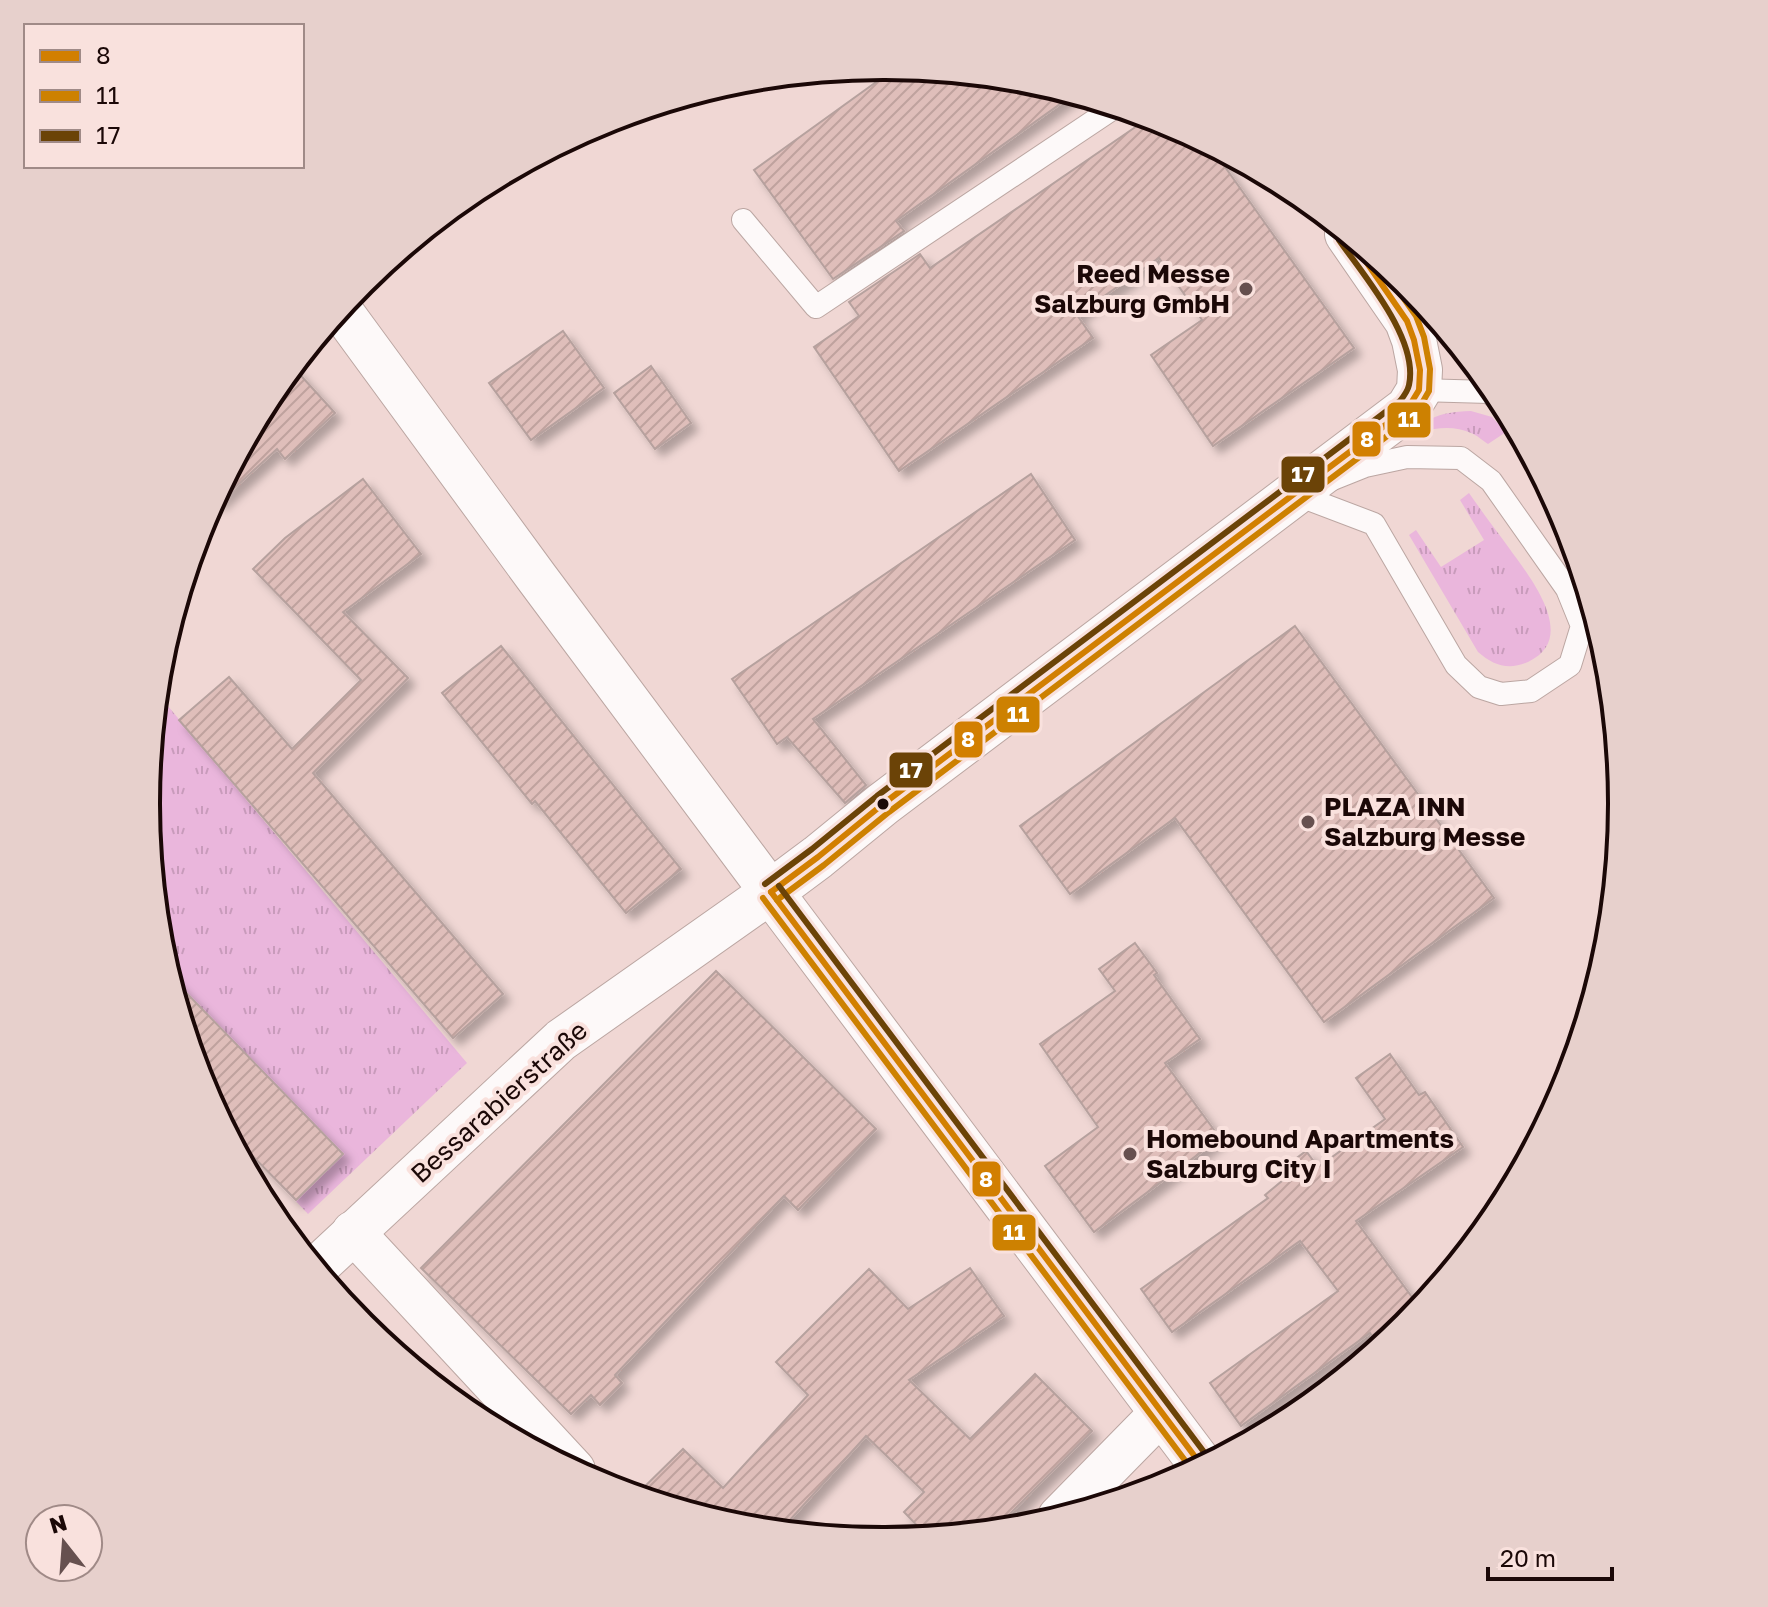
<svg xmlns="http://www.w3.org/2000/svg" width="1768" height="1607" viewBox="0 0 1768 1607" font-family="'Golos Text',sans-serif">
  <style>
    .grass { fill: url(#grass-tufts) }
    .building { fill: url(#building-hatch); stroke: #b6a19e; stroke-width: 2; filter: url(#shadow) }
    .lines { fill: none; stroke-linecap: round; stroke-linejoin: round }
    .lane-casing { stroke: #bba6a2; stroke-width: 24 }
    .street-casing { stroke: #bba6a2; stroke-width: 44 }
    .secondary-casing { stroke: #bba6a2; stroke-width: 46 }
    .lane { stroke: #fdf9f9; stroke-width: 22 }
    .street { stroke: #fdf9f9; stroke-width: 42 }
    .secondary { stroke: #fdf9f9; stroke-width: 44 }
    .bus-1-casing { stroke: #f9e1dd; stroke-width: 12 }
    .bus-2-casing { stroke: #f9e1dd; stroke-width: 12 }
    .bus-3-casing { stroke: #f9e1dd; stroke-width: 12 }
    .bus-1 { stroke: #d27f01; stroke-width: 6 }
    .bus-2 { stroke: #cd8101; stroke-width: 6 }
    .bus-3 { stroke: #6b4307; stroke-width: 6 }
    .poi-dot { fill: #66504f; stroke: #f9e1dd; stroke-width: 3 }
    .bus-dot { fill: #1b0807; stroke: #f9e1dd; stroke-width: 3 }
    .labels { text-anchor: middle; stroke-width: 8; stroke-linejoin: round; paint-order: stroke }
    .poi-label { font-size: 26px; font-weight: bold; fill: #1b0807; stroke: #f9e1dd; text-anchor: start }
    .street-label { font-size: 26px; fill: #1b0807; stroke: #f9e1dd }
    .rim { fill: none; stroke: #1b0807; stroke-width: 4 }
    .line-badge { stroke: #f9e1dd; stroke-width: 3 }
    .badge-label { font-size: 22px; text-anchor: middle; font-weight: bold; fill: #fff }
  </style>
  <defs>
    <pattern id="grass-tufts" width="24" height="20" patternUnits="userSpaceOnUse" patternTransform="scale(2)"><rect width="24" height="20" fill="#eab6dc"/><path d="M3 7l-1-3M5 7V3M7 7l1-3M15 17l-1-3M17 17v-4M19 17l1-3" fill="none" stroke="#c89bbb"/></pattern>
    <pattern id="building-hatch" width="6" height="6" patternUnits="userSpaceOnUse" patternTransform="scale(2)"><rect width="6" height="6" fill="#dfbeba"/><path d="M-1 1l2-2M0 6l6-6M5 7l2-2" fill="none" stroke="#bfa29e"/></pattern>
    <filter id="shadow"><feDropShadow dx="7" dy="7" stdDeviation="4" flood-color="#0004"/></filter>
  </defs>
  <rect width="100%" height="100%" fill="#f0d7d4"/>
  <g class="grass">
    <path d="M 1471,411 L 1492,417 L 1506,432 L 1488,444 C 1483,441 1477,435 1471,433 C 1448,422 1420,431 1398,439 C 1427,420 1435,412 1471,411 Z"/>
    <path d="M 1469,493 C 1482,512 1496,530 1509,548 C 1529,576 1580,638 1528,662 C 1508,671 1493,665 1478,652 L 1409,535 L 1416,530 L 1441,567 L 1484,540 L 1460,500 Z"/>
    <path d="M 157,693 L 467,1063 L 308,1214 L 249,1152 L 241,1158 L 202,1085 L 161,947 L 147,803 Z"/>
  </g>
  <g class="building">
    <path d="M 897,67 L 1028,80 L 1074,94 L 896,221 L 904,231 L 833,279 L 754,170 Z"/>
    <path d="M 1150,117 L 1167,122 L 1210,146 L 1354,348 L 1213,446 L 1151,355 L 1202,320 L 1159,258 L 1077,315 L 1093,338 L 899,471 L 814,347 L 859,316 L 849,302 L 920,254 L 930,268 Z"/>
    <path d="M 563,331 L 604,388 L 531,440 L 489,383 Z"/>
    <path d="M 651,366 L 691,423 L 655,449 L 614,393 Z"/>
    <path d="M 293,367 L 335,413 L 285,459 L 277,449 L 218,503 L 214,500 L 271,393 Z"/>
    <path d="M 1031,474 L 1075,540 L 813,719 L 866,785 L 845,803 L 787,737 L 777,744 L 732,679 Z"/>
    <path d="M 363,479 L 421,554 L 343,612 L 408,678 L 313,773 L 503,994 L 453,1038 L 179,720 L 229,677 L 292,749 L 361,680 L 253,569 L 285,538 Z"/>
    <path d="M 1295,626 L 1494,898 L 1324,1022 L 1175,818 L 1070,894 L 1020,826 Z"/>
    <path d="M 501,646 L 681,869 L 626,913 L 535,801 L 532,804 L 442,693 Z"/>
    <path d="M 1135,943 L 1157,973 L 1154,975 L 1200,1039 L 1165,1063 L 1220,1138 L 1094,1232 L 1045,1166 L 1098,1127 L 1040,1044 L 1115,991 L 1099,969 Z"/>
    <path d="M 716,971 L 876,1129 L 798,1210 L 784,1196 L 615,1375 L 622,1383 L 600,1405 L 591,1395 L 571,1414 L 421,1268 Z"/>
    <path d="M 169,975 L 343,1154 L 296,1200 L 225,1128 L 202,1085 Z"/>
    <path d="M 1390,1054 L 1419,1095 L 1425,1092 L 1463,1147 L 1356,1221 L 1420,1308 L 1399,1331 L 1385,1325 L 1372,1336 L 1370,1333 L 1241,1426 L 1210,1383 L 1338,1291 L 1300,1241 L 1172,1332 L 1141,1289 L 1268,1198 L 1265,1195 L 1283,1180 L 1281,1170 L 1306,1151 L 1318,1167 L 1385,1119 L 1356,1078 Z"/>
    <path d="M 970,1268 L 1004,1316 L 909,1380 L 970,1439 L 1035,1374 L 1092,1431 L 994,1530 L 928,1537 L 904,1512 L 924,1492 L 866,1436 L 780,1531 L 740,1527 L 636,1495 L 683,1449 L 723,1488 L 808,1395 L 776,1362 L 869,1269 L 908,1309 Z"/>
  </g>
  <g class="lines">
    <g class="lane-casing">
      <g id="lane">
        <path d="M 743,220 L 816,307 L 1115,107"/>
        <path d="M 1419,390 L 1489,392 L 1502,403"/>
        <path d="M 1407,457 L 1461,458 L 1491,481 L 1567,589 L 1582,626 L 1570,665 L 1531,691 L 1501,694 L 1479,687 L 1456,665 L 1374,524 L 1295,494 L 1365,466 Z"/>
      </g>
    </g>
    <g class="street-casing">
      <g id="street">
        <path d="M 353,1232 L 574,1470"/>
        <path d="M 316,1268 L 561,1040 L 771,892 L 537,578 L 340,309"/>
        <path d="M 1059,1517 L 1162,1412"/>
      </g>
    </g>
    <g class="secondary-casing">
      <path id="secondary" d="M 1202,1466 L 771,892 L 818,857 L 883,804 L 1408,408 L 1419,390 L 1420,370 L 1414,340 L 1407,321 L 1347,234"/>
    </g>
    <use href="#lane" class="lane"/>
    <use href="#street" class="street"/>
    <use href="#secondary" class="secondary"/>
    <g class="bus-1-casing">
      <g id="bus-1">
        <path d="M 771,892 L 818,857 L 883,804 L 1408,408 L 1419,390 L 1420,370 L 1414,340 L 1407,321 L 1347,234"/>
        <path d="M 771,892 L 1202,1466"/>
      </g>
    </g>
    <g class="bus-2-casing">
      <g id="bus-2">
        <path d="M 763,898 L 1193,1471"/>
        <path d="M 777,900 L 824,865 L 889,812 L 1415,415 L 1429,391 L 1430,369 L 1424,337 L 1416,316 L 1375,257"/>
      </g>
    </g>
    <g class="bus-3-casing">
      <g id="bus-3">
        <path d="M 765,884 L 812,849 L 877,796 L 1400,401 C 1404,396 1408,390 1409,385 C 1419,339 1364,276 1339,240"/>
        <path d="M 779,886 L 1210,1460"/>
      </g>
    </g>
    <use href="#bus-1" class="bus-1"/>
    <use href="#bus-2" class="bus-2"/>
    <use href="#bus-3" class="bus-3"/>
  </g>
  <g class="poi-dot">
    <circle cx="1246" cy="289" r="8"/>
    <circle cx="1308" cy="822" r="8"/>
    <circle cx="1130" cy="1154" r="8"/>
  </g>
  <circle class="bus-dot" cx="883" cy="804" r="7"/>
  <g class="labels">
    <g class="poi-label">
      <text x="1230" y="283" text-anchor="end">Reed Messe<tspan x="1230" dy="30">Salzburg GmbH</tspan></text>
      <text x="1324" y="816">PLAZA INN<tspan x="1324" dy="30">Salzburg Messe</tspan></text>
      <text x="1146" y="1148">Homebound Apartments<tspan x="1146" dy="30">Salzburg City I</tspan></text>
    </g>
    <g class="street-label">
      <text transform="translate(499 1102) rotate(-42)" y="9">Bessarabierstraße</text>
    </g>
  </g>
  <path d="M0 0H1768V1607H0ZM883 80H885A723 723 0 0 1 1608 803V804A723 723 0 0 1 885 1527H883A723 723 0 0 1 160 804V803A723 723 0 0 1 883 80Z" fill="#e7d0cc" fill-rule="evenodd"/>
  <path class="rim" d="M883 80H885A723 723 0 0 1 1608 803V804A723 723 0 0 1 885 1527H883A723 723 0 0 1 160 804V803A723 723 0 0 1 883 80Z"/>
  <g class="line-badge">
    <rect x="1386" y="401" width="46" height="38" rx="8" fill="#cd8101"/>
    <rect x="1351" y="420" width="31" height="38" rx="8" fill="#d27f01"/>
    <rect x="1280" y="455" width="46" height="39" rx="8" fill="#6b4307"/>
    <rect x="995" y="695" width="46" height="39" rx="8" fill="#cd8101"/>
    <rect x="953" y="720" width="31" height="39" rx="8" fill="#d27f01"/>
    <rect x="888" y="751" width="46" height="38" rx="8" fill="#6b4307"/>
    <rect x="971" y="1160" width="31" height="38" rx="8" fill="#d27f01"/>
    <rect x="991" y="1213" width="46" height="39" rx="8" fill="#cd8101"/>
  </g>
  <g class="badge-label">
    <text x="1409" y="427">11</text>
    <text x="1367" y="447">8</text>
    <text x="1303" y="482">17</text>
    <text x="1018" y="722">11</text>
    <text x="968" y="747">8</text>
    <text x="911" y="778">17</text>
    <text x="986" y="1187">8</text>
    <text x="1014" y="1240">11</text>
  </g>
  <rect x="24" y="24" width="280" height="144" fill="#f9e1dd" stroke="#a08a87" stroke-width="2"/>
  <rect x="40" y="50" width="40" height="12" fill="#d27f01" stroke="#a08a87" stroke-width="2"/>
  <text x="96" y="64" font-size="24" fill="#1b0807">8</text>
  <rect x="40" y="90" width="40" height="12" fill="#cd8101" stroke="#a08a87" stroke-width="2"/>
  <text x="96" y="104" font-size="24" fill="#1b0807">11</text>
  <rect x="40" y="130" width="40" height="12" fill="#6b4307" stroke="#a08a87" stroke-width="2"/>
  <text x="96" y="144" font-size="24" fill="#1b0807">17</text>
  <g transform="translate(64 1543) rotate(343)"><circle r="38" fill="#f9e1dd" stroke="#a08a87" stroke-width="2"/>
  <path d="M0-6L14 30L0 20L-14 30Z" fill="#66504f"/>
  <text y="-12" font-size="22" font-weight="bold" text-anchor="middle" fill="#1b0807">N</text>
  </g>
  <path d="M1488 1567v12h124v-12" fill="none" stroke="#1b0807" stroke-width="4"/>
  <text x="1500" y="1567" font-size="24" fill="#1b0807" stroke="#f9e1dd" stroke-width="6" paint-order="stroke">20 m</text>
</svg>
